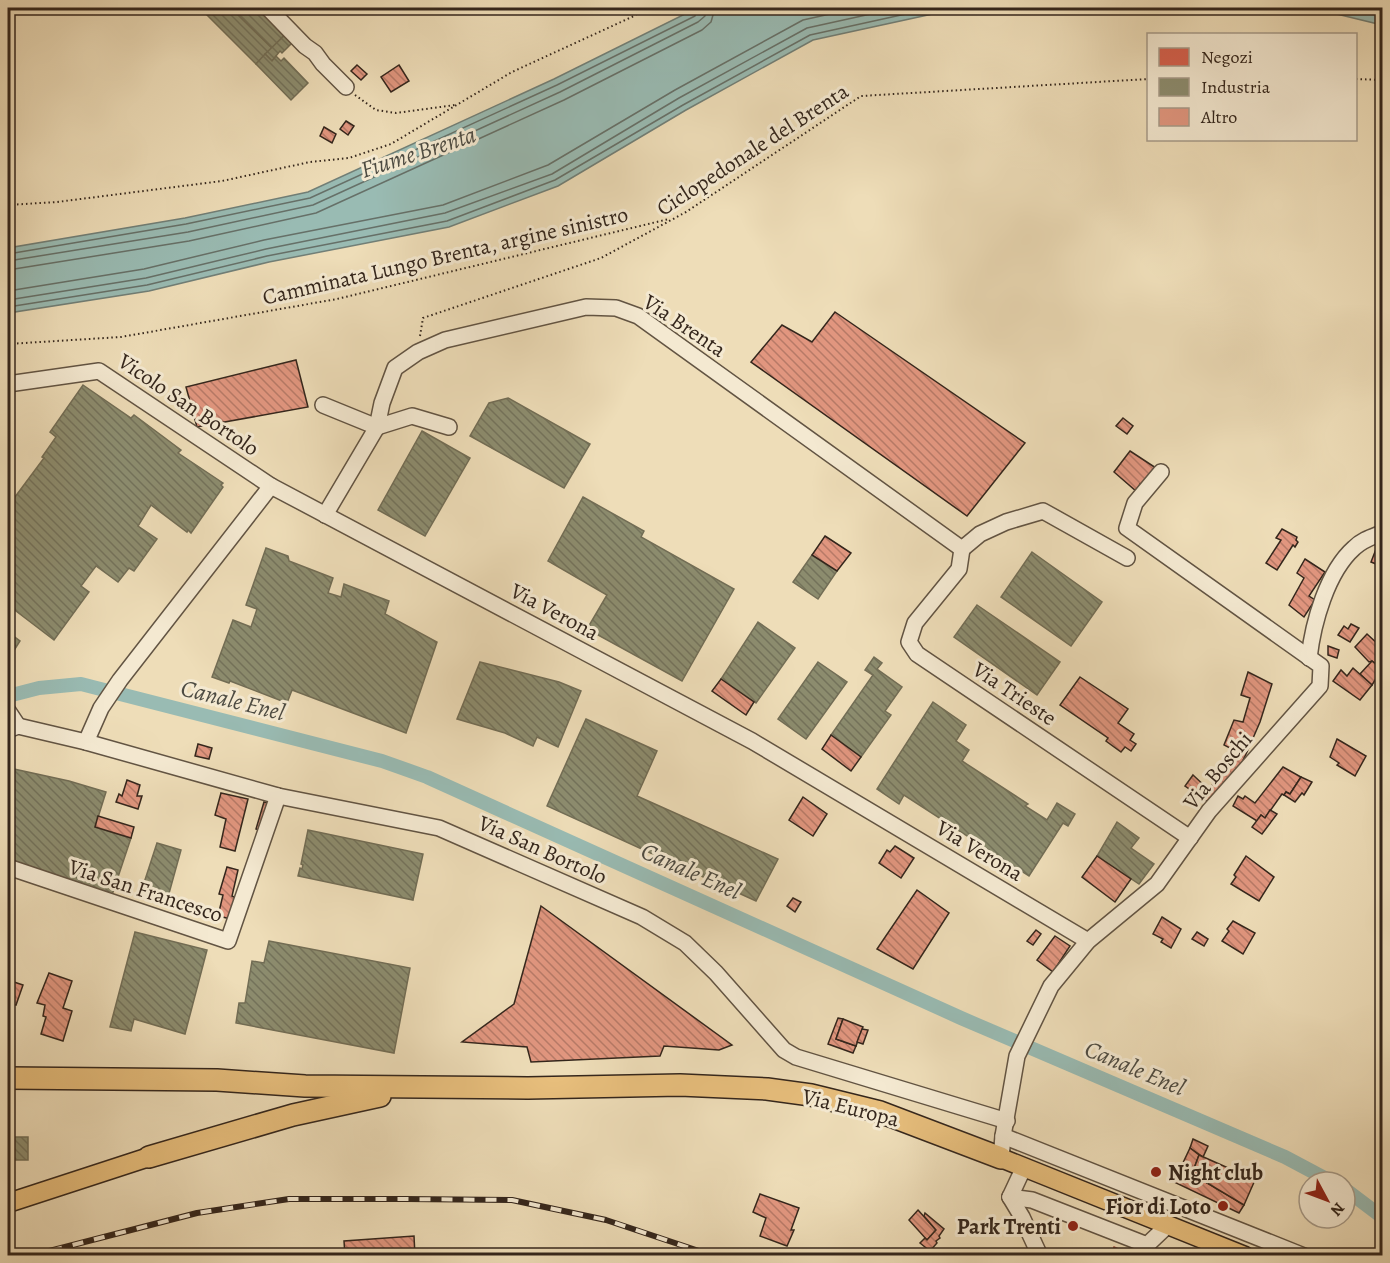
<svg xmlns="http://www.w3.org/2000/svg" width="1390" height="1263" viewBox="0 0 1390 1263" font-family="Alegreya,serif">
  <style>
    .water { fill: #99bbb3; stroke: #717f77; stroke-width: 1.5 }
    .shops { fill: url(#shops-back-hatch); stroke: #a54f3e; stroke-width: 1.5 }
    .industry { fill: url(#industry-back-hatch); stroke: #726d55; stroke-width: 1.5 }
    .lines { fill: none; stroke-linecap: round; stroke-linejoin: round }
    .shore { stroke: #667068; stroke-width: 1.5 }
    .canal { stroke: #99bbb3; stroke-width: 14 }
    .building { fill: url(#building-back-hatch); stroke: #34261c; stroke-width: 1.5 }
    .minor-casing { stroke: #625443; stroke-width: 18 }
    .major-casing { stroke: #34261c; stroke-width: 21 }
    .highway-casing { stroke: #34261c; stroke-width: 24 }
    .path { stroke: #34261c; stroke-width: 2; stroke-dasharray: 1.5 3; stroke-linecap: butt }
    .minor { stroke: #f4e9d1; stroke-width: 15 }
    .major { stroke: #e7be7c; stroke-width: 18 }
    .highway { stroke: #e7be7c; stroke-width: 21 }
    .rail-casing { stroke: #34261c; stroke-width: 6 }
    .rail { stroke: #f4e9d1; stroke-width: 4; stroke-dasharray: 11; stroke-linecap: butt }
    .poi-dot { fill: #8f2418; stroke: #f4e9d1; stroke-width: 2 }
    .labels { text-anchor: middle; stroke-width: 6; stroke-linejoin: round; paint-order: stroke }
    .street-label { font-size: 22px; fill: #34261c; stroke: #f4e9d1 }
    .poi-label { font-size: 22px; font-weight: bold; fill: #34261c; stroke: #f4e9d1; text-anchor: end }
    .water-label { font-size: 24px; font-style: italic; fill: #4d4b42; stroke: #f4e9d1 }
  </style>
  <defs>
    <pattern id="shops-back-hatch" width="6" height="6" patternUnits="userSpaceOnUse" patternTransform="scale(1.5)"><rect width="6" height="6" fill="#d6604d"/><path d="M-1 5l2 2M0 0l6 6M5-1l2 2" fill="none" stroke="#ae4f3f"/></pattern>
    <pattern id="industry-back-hatch" width="6" height="6" patternUnits="userSpaceOnUse" patternTransform="scale(1.5)"><rect width="6" height="6" fill="#8c8c6e"/><path d="M-1 5l2 2M0 0l6 6M5-1l2 2" fill="none" stroke="#73725a"/></pattern>
    <pattern id="building-back-hatch" width="6" height="6" patternUnits="userSpaceOnUse" patternTransform="scale(1.5)"><rect width="6" height="6" fill="#e1967f"/><path d="M-1 5l2 2M0 0l6 6M5-1l2 2" fill="none" stroke="#b77a67"/></pattern>
  </defs>
  <rect width="100%" height="100%" fill="#eeddb8"/>
  <filter id="stains"><feTurbulence type="fractalNoise" baseFrequency=".00333" numOctaves="4"/><feColorMatrix values="0 0 0 0 .2 0 0 0 0 .09 0 0 0 0 .02 0 0 0 .5 -.17"/></filter>
  <radialGradient id="worn" r=".72"><stop offset=".6" stop-color="#630" stop-opacity="0"/><stop offset="1" stop-color="#630" stop-opacity=".3"/></radialGradient>
  <g class="water">
    <path d="M 697,8 L 960,8 L 813,40 L 686,110 L 558,186 L 449,227 L 269,262 L 149,291 L 8,313 L 8,248 L 185,218 L 308,192 L 554,79 Z"/>
    <path d="M 1312,8 L 1382,8 L 1382,25 Z"/>
  </g>
  <path class="shops" d="M 1114,1247 L 1125,1252 L 1127,1249 L 1146,1256 L 1111,1256 Z"/>
  <g class="industry">
    <path d="M 200,8 L 231,8 L 272,48 L 256,64 Z"/>
    <path d="M 231,8 L 261,8 L 286,33 L 272,48 Z"/>
    <path d="M 286,34 L 293,42 L 282,53 L 280,51 L 272,61 L 265,54 Z"/>
    <path d="M 265,54 L 272,61 L 276,56 L 281,61 L 284,58 L 308,83 L 291,100 L 256,64 Z"/>
    <path d="M 83,385 L 131,418 L 134,415 L 181,450 L 178,453 L 223,483 L 221,485 L 223,487 L 191,533 L 188,530 L 187,532 L 151,505 L 138,526 L 157,539 L 134,571 L 129,568 L 118,582 L 96,566 L 81,586 L 89,592 L 54,640 L 8,605 L 8,504 L 9,505 L 44,458 L 42,457 L 56,437 L 50,432 Z"/>
    <path d="M 508,398 L 590,444 L 564,488 L 470,436 L 489,403 Z"/>
    <path d="M 422,431 L 470,458 L 425,536 L 378,510 Z"/>
    <path d="M 583,497 L 644,531 L 641,537 L 734,589 L 682,681 L 587,629 L 607,595 L 548,561 Z"/>
    <path d="M 266,548 L 288,556 L 289,561 L 333,578 L 328,593 L 341,597 L 344,584 L 389,601 L 385,614 L 437,642 L 406,733 L 292,690 L 287,703 L 230,681 L 229,683 L 212,677 L 233,620 L 251,627 L 257,609 L 246,605 Z"/>
    <path d="M 1032,552 L 1102,602 L 1071,646 L 1001,597 Z"/>
    <path d="M 812,555 L 837,571 L 818,599 L 793,582 Z"/>
    <path d="M 977,605 L 1060,662 L 1037,695 L 954,637 Z"/>
    <path d="M 758,622 L 795,648 L 756,703 L 721,679 Z"/>
    <path d="M 8,632 L 20,641 L 8,660 Z"/>
    <path d="M 874,657 L 882,663 L 877,669 L 902,687 L 885,711 L 891,715 L 861,757 L 831,735 L 873,675 L 865,670 Z"/>
    <path d="M 480,662 L 559,682 L 581,691 L 558,747 L 537,737 L 533,746 L 505,733 L 457,719 Z"/>
    <path d="M 818,662 L 847,682 L 806,739 L 778,719 Z"/>
    <path d="M 933,702 L 966,725 L 956,741 L 969,750 L 962,761 L 1028,804 L 1025,806 L 1047,820 L 1057,803 L 1075,814 L 1068,826 L 1063,823 L 1029,876 L 904,795 L 899,804 L 877,789 Z"/>
    <path d="M 586,719 L 657,751 L 637,796 L 778,859 L 756,901 L 547,806 Z"/>
    <path d="M 14,769 L 69,781 L 106,792 L 95,827 L 131,838 L 112,895 L 8,859 L 8,789 Z"/>
    <path d="M 1117,822 L 1139,838 L 1131,848 L 1154,864 L 1139,884 L 1097,856 Z"/>
    <path d="M 308,830 L 423,854 L 413,900 L 298,876 L 300,868 L 302,869 L 303,865 L 301,864 Z"/>
    <path d="M 157,843 L 181,850 L 168,897 L 142,889 Z"/>
    <path d="M 135,932 L 207,950 L 185,1034 L 134,1019 L 131,1031 L 110,1027 Z"/>
    <path d="M 269,941 L 410,968 L 394,1053 L 236,1023 L 239,1003 L 245,1003 L 252,961 L 264,963 Z"/>
    <rect x="8" y="1137" width="20" height="23"/>
  </g>
  <g class="lines">
    <g class="shore">
      <path d="M 8,254 L 186,224 L 310,198 L 557,85 L 695,16 L 698,8"/>
      <path d="M 8,261 L 188,232 L 313,205 L 560,92 L 698,22 L 705,16 L 706,8"/>
      <path d="M 8,270 L 189,241 L 316,213 L 564,100 L 702,30 L 711,22 L 715,8"/>
      <path d="M 8,291 L 144,269 L 264,240 L 443,205 L 548,165 L 675,90 L 803,20 L 857,8"/>
      <path d="M 8,300 L 146,278 L 266,249 L 445,213 L 552,174 L 679,98 L 807,28 L 898,8"/>
      <path d="M 8,307 L 147,285 L 267,256 L 447,221 L 555,180 L 683,105 L 810,35 L 933,8"/>
    </g>
    <g class="canal">
      <path d="M 8,696 L 39,688 L 81,684 L 382,761 L 427,777 L 961,1018 L 1285,1157 L 1332,1182"/>
      <path d="M 1345,1189 L 1382,1217"/>
    </g>
  </g>
  <g class="building">
    <path d="M 357,65 L 367,74 L 361,80 L 351,71 Z"/>
    <path d="M 399,65 L 409,81 L 391,92 L 381,77 Z"/>
    <path d="M 346,121 L 354,126 L 348,135 L 340,129 Z"/>
    <path d="M 324,127 L 336,134 L 332,143 L 320,136 Z"/>
    <path d="M 835,312 L 1025,443 L 967,516 L 751,362 L 782,325 L 812,342 Z"/>
    <path d="M 296,360 L 308,407 L 197,427 L 186,387 Z"/>
    <path d="M 1123,418 L 1133,426 L 1127,434 L 1116,426 Z"/>
    <path d="M 1130,451 L 1156,468 L 1143,486 L 1140,484 L 1136,491 L 1114,472 Z"/>
    <path d="M 1282,529 L 1297,537 L 1296,540 L 1298,542 L 1295,547 L 1293,545 L 1277,570 L 1266,563 L 1281,540 L 1276,538 Z"/>
    <path d="M 825,536 L 851,553 L 837,571 L 812,555 Z"/>
    <path d="M 1378,544 L 1382,546 L 1376,564 L 1371,562 Z"/>
    <path d="M 1305,559 L 1325,572 L 1309,596 L 1315,600 L 1304,617 L 1289,605 L 1304,578 L 1297,573 Z"/>
    <path d="M 1351,624 L 1359,628 L 1350,642 L 1338,635 L 1344,626 L 1348,629 Z"/>
    <path d="M 1367,634 L 1379,645 L 1382,640 L 1382,669 L 1372,661 L 1369,662 L 1355,647 Z"/>
    <path d="M 1328,646 L 1339,650 L 1337,658 L 1328,655 Z"/>
    <path d="M 1372,661 L 1382,669 L 1372,685 L 1360,674 Z"/>
    <path d="M 1353,668 L 1372,685 L 1360,700 L 1333,681 L 1341,670 L 1347,676 Z"/>
    <path d="M 1248,672 L 1272,684 L 1260,722 L 1247,752 L 1237,773 L 1212,805 L 1201,797 L 1218,779 L 1230,761 L 1228,759 L 1232,749 L 1224,745 L 1234,720 L 1243,722 L 1250,698 L 1241,695 Z"/>
    <path d="M 1080,677 L 1128,709 L 1118,723 L 1134,734 L 1130,740 L 1136,744 L 1131,751 L 1125,747 L 1121,752 L 1106,741 L 1108,738 L 1060,705 Z"/>
    <path d="M 721,679 L 754,702 L 746,715 L 712,691 Z"/>
    <path d="M 831,735 L 861,757 L 851,771 L 822,749 Z"/>
    <path d="M 1337,739 L 1366,756 L 1355,776 L 1337,765 L 1339,763 L 1330,757 Z"/>
    <path d="M 198,744 L 212,748 L 209,759 L 195,756 Z"/>
    <path d="M 1283,767 L 1301,777 L 1290,794 L 1286,792 L 1284,795 L 1282,794 L 1265,818 L 1261,815 L 1257,821 L 1233,806 L 1238,796 L 1243,799 L 1245,796 L 1255,803 Z"/>
    <path d="M 1193,775 L 1208,789 L 1201,797 L 1185,786 Z"/>
    <path d="M 1301,777 L 1312,782 L 1304,795 L 1302,793 L 1295,802 L 1284,795 L 1286,792 L 1290,794 Z"/>
    <path d="M 127,780 L 140,785 L 137,796 L 142,796 L 138,809 L 116,802 L 119,794 L 122,796 Z"/>
    <path d="M 221,793 L 248,799 L 235,851 L 220,847 L 226,819 L 215,815 Z"/>
    <path d="M 803,797 L 827,814 L 813,836 L 789,820 Z"/>
    <path d="M 264,802 L 274,805 L 266,832 L 256,829 Z"/>
    <path d="M 1270,810 L 1277,814 L 1262,834 L 1252,827 L 1261,815 L 1265,818 Z"/>
    <path d="M 98,816 L 134,827 L 131,838 L 95,827 Z"/>
    <path d="M 895,846 L 914,858 L 901,878 L 879,863 L 887,850 L 890,852 Z"/>
    <path d="M 1097,856 L 1131,879 L 1115,902 L 1082,877 Z"/>
    <path d="M 1246,856 L 1274,877 L 1259,901 L 1231,884 L 1236,877 L 1234,875 Z"/>
    <path d="M 227,867 L 238,870 L 232,896 L 236,898 L 231,919 L 218,916 L 223,895 L 219,894 Z"/>
    <path d="M 917,890 L 949,913 L 913,969 L 877,949 Z"/>
    <path d="M 793,898 L 801,902 L 795,912 L 787,906 Z"/>
    <path d="M 541,906 L 732,1045 L 719,1050 L 664,1046 L 660,1056 L 531,1062 L 527,1047 L 462,1042 L 514,1004 Z"/>
    <path d="M 1162,917 L 1181,929 L 1171,948 L 1161,942 L 1163,939 L 1153,934 Z"/>
    <path d="M 1233,921 L 1255,933 L 1243,954 L 1222,941 L 1229,931 L 1227,929 Z"/>
    <path d="M 1036,930 L 1041,934 L 1033,945 L 1027,941 Z"/>
    <path d="M 1197,932 L 1208,939 L 1204,946 L 1192,939 Z"/>
    <path d="M 1055,936 L 1070,946 L 1053,972 L 1037,960 Z"/>
    <path d="M 49,973 L 72,981 L 63,1008 L 72,1011 L 63,1041 L 41,1034 L 46,1017 L 43,1016 L 45,1005 L 37,1003 Z"/>
    <path d="M 8,980 L 23,985 L 16,1005 L 8,1003 Z"/>
    <path d="M 838,1018 L 843,1019 L 836,1039 L 856,1046 L 853,1053 L 828,1044 Z"/>
    <path d="M 843,1019 L 863,1027 L 856,1046 L 836,1039 Z"/>
    <path d="M 862,1029 L 868,1030 L 863,1044 L 857,1042 Z"/>
    <path d="M 1193,1139 L 1208,1146 L 1203,1157 L 1190,1148 Z"/>
    <path d="M 1190,1148 L 1199,1155 L 1192,1174 L 1244,1205 L 1239,1213 L 1174,1182 Z"/>
    <path d="M 1199,1155 L 1255,1180 L 1244,1205 L 1192,1174 Z"/>
    <path d="M 760,1194 L 799,1208 L 791,1230 L 794,1230 L 787,1246 L 760,1236 L 766,1218 L 753,1212 Z"/>
    <path d="M 918,1210 L 936,1230 L 927,1240 L 909,1220 Z"/>
    <path d="M 925,1213 L 944,1229 L 939,1236 L 940,1238 L 936,1241 L 937,1243 L 930,1251 L 920,1243 L 925,1238 L 927,1240 L 936,1230 L 924,1216 Z"/>
    <path d="M 414,1236 L 415,1256 L 345,1256 L 344,1241 Z"/>
  </g>
  <g class="lines">
    <g class="minor-casing">
      <g id="minor">
        <path d="M 268,8 L 305,46 L 315,53 L 323,64 L 346,87"/>
        <path d="M 8,384 L 99,371 L 271,486"/>
        <path d="M 323,405 L 377,427 L 412,416 L 449,427"/>
        <path d="M 325,515 L 377,427 L 382,403 L 395,368 L 418,352 L 445,340 L 586,307 L 616,308 L 638,316 L 962,549"/>
        <path d="M 962,549 L 959,569 L 915,623 L 909,642 L 917,654 L 1190,838"/>
        <path d="M 962,549 L 980,534 L 1006,522 L 1043,511 L 1127,558"/>
        <path d="M 1309,658 C 1313,623 1327,572 1354,548 C 1362,540 1372,537 1382,533"/>
        <path d="M 8,711 L 18,726"/>
        <path d="M 8,730 L 18,726 L 86,742 L 278,796 L 439,828 L 642,917 L 685,943 L 716,973 L 784,1050 L 796,1057 L 1007,1121"/>
        <path d="M 86,742 L 101,708 L 120,680 L 271,486 L 752,741 L 1088,941"/>
        <path d="M 8,867 L 228,941 L 278,796"/>
        <path d="M 1003,1136 L 1304,1256"/>
        <path d="M 1001,1158 L 1003,1136 L 1017,1056 L 1051,986 L 1088,941 L 1157,884 L 1209,811 L 1320,686 L 1321,666 L 1127,528 L 1135,503 L 1161,472"/>
        <path d="M 1010,1197 L 1032,1200 L 1147,1245 L 1167,1226"/>
        <path d="M 1010,1197 L 1022,1217 L 1040,1256"/>
        <path d="M 1010,1197 L 1024,1167"/>
      </g>
    </g>
    <g class="major-casing">
      <g id="major">
        <path d="M 1001,1158 L 1245,1256"/>
        <path d="M 8,1203 L 149,1157"/>
      </g>
    </g>
    <g class="highway-casing">
      <g id="highway">
        <path d="M 8,1078 L 217,1080 L 305,1086 L 528,1088 L 680,1085 L 767,1089 L 811,1095 L 880,1112 L 1001,1158"/>
        <path d="M 149,1157 L 293,1115 L 380,1096"/>
      </g>
    </g>
    <g class="path">
      <path d="M 1356,79 L 1382,80"/>
      <path d="M 355,95 L 376,110 L 396,113 L 455,105"/>
      <path d="M 8,205 L 57,202 L 222,181 L 310,162 L 349,158 L 391,144 L 512,72 L 634,16 L 644,8"/>
      <path d="M 420,336 L 423,318 L 601,258 L 686,212 L 861,96 L 1148,79"/>
      <path d="M 8,344 L 121,337 L 337,299 L 669,219"/>
    </g>
    <use href="#minor" class="minor"/>
    <use href="#major" class="major"/>
    <use href="#highway" class="highway"/>
    <g class="rail-casing">
      <path id="rail" d="M 30,1256 L 197,1213 L 289,1199 L 405,1199 L 512,1200 L 606,1220 L 714,1256"/>
    </g>
    <use href="#rail" class="rail"/>
  </g>
  <g class="poi-dot">
    <circle cx="1156" cy="1172" r="6"/>
    <circle cx="1223" cy="1206" r="6"/>
    <circle cx="1073" cy="1226" r="6"/>
  </g>
  <g class="labels">
    <g class="street-label">
      <text transform="translate(752 149) rotate(-33)" y="8">Ciclopedonale del Brenta</text>
      <text transform="translate(445 255) rotate(-13)" y="8">Camminata Lungo Brenta, argine sinistro</text>
      <text transform="translate(685 325) rotate(34)" y="8">Via Brenta</text>
      <text transform="translate(189 404) rotate(34)" y="8">Vicolo San Bortolo</text>
      <text transform="translate(555 611) rotate(28)" y="8">Via Verona</text>
      <text transform="translate(1015 693) rotate(34)" y="8">Via Trieste</text>
      <text transform="translate(1217 770) rotate(-50)" y="8">Via Boschi</text>
      <text transform="translate(543 849) rotate(24)" y="8">Via San Bortolo</text>
      <text transform="translate(980 850) rotate(31)" y="8">Via Verona</text>
      <text transform="translate(146 890) rotate(18)" y="8">Via San Francesco</text>
      <text transform="translate(851 1107) rotate(14)" y="8">Via Europa</text>
    </g>
    <g class="poi-label">
      <text x="1168" y="1180" text-anchor="start">Night club</text>
      <text x="1211" y="1214">Fior di Loto</text>
      <text x="1061" y="1234">Park Trenti</text>
    </g>
    <g class="water-label">
      <text transform="translate(418 152) rotate(-18)" y="8">Fiume Brenta</text>
      <text transform="translate(233 700) rotate(14)" y="8">Canale Enel</text>
      <text transform="translate(691 871) rotate(24)" y="8">Canale Enel</text>
      <text transform="translate(1135 1068) rotate(23)" y="8">Canale Enel</text>
    </g>
  </g>
  <rect width="1390" height="1263" fill="none" stroke="#eeddb8" stroke-width="30"/>
  <rect x="9" y="9" width="1372" height="1245" fill="none" stroke="#34261c" stroke-width="3"/>
  <rect x="15" y="15" width="1360" height="1233" fill="none" stroke="#34261c" stroke-width="1.5"/>
  <rect x="1147" y="33" width="210" height="108" fill="#f4e9d1" stroke="#a79b89" stroke-width="1.5"/>
  <rect x="1159" y="48" width="30" height="18" fill="#d6604d" stroke="#a79b89" stroke-width="1.5"/>
  <text x="1201" y="63" font-size="18" fill="#34261c">Negozi</text>
  <rect x="1159" y="78" width="30" height="18" fill="#8c8c6e" stroke="#a79b89" stroke-width="1.5"/>
  <text x="1201" y="93" font-size="18" fill="#34261c">Industria</text>
  <rect x="1159" y="108" width="30" height="18" fill="#e1967f" stroke="#a79b89" stroke-width="1.5"/>
  <text x="1201" y="123" font-size="18" fill="#34261c">Altro</text>
  <g transform="translate(1327 1200) rotate(131)"><circle r="28" fill="#f4e9d1" stroke="#a79b89" stroke-width="1.5"/>
  <path d="M0-4.5L10 22L0 15L-10 22Z" fill="#8f2418"/>
  <text y="-9" font-size="16" font-weight="bold" text-anchor="middle" fill="#34261c">N</text>
  </g>
  <rect width="100%" height="100%" filter="url(#stains)"/>
  <rect width="100%" height="100%" fill="url(#worn)"/>
</svg>
